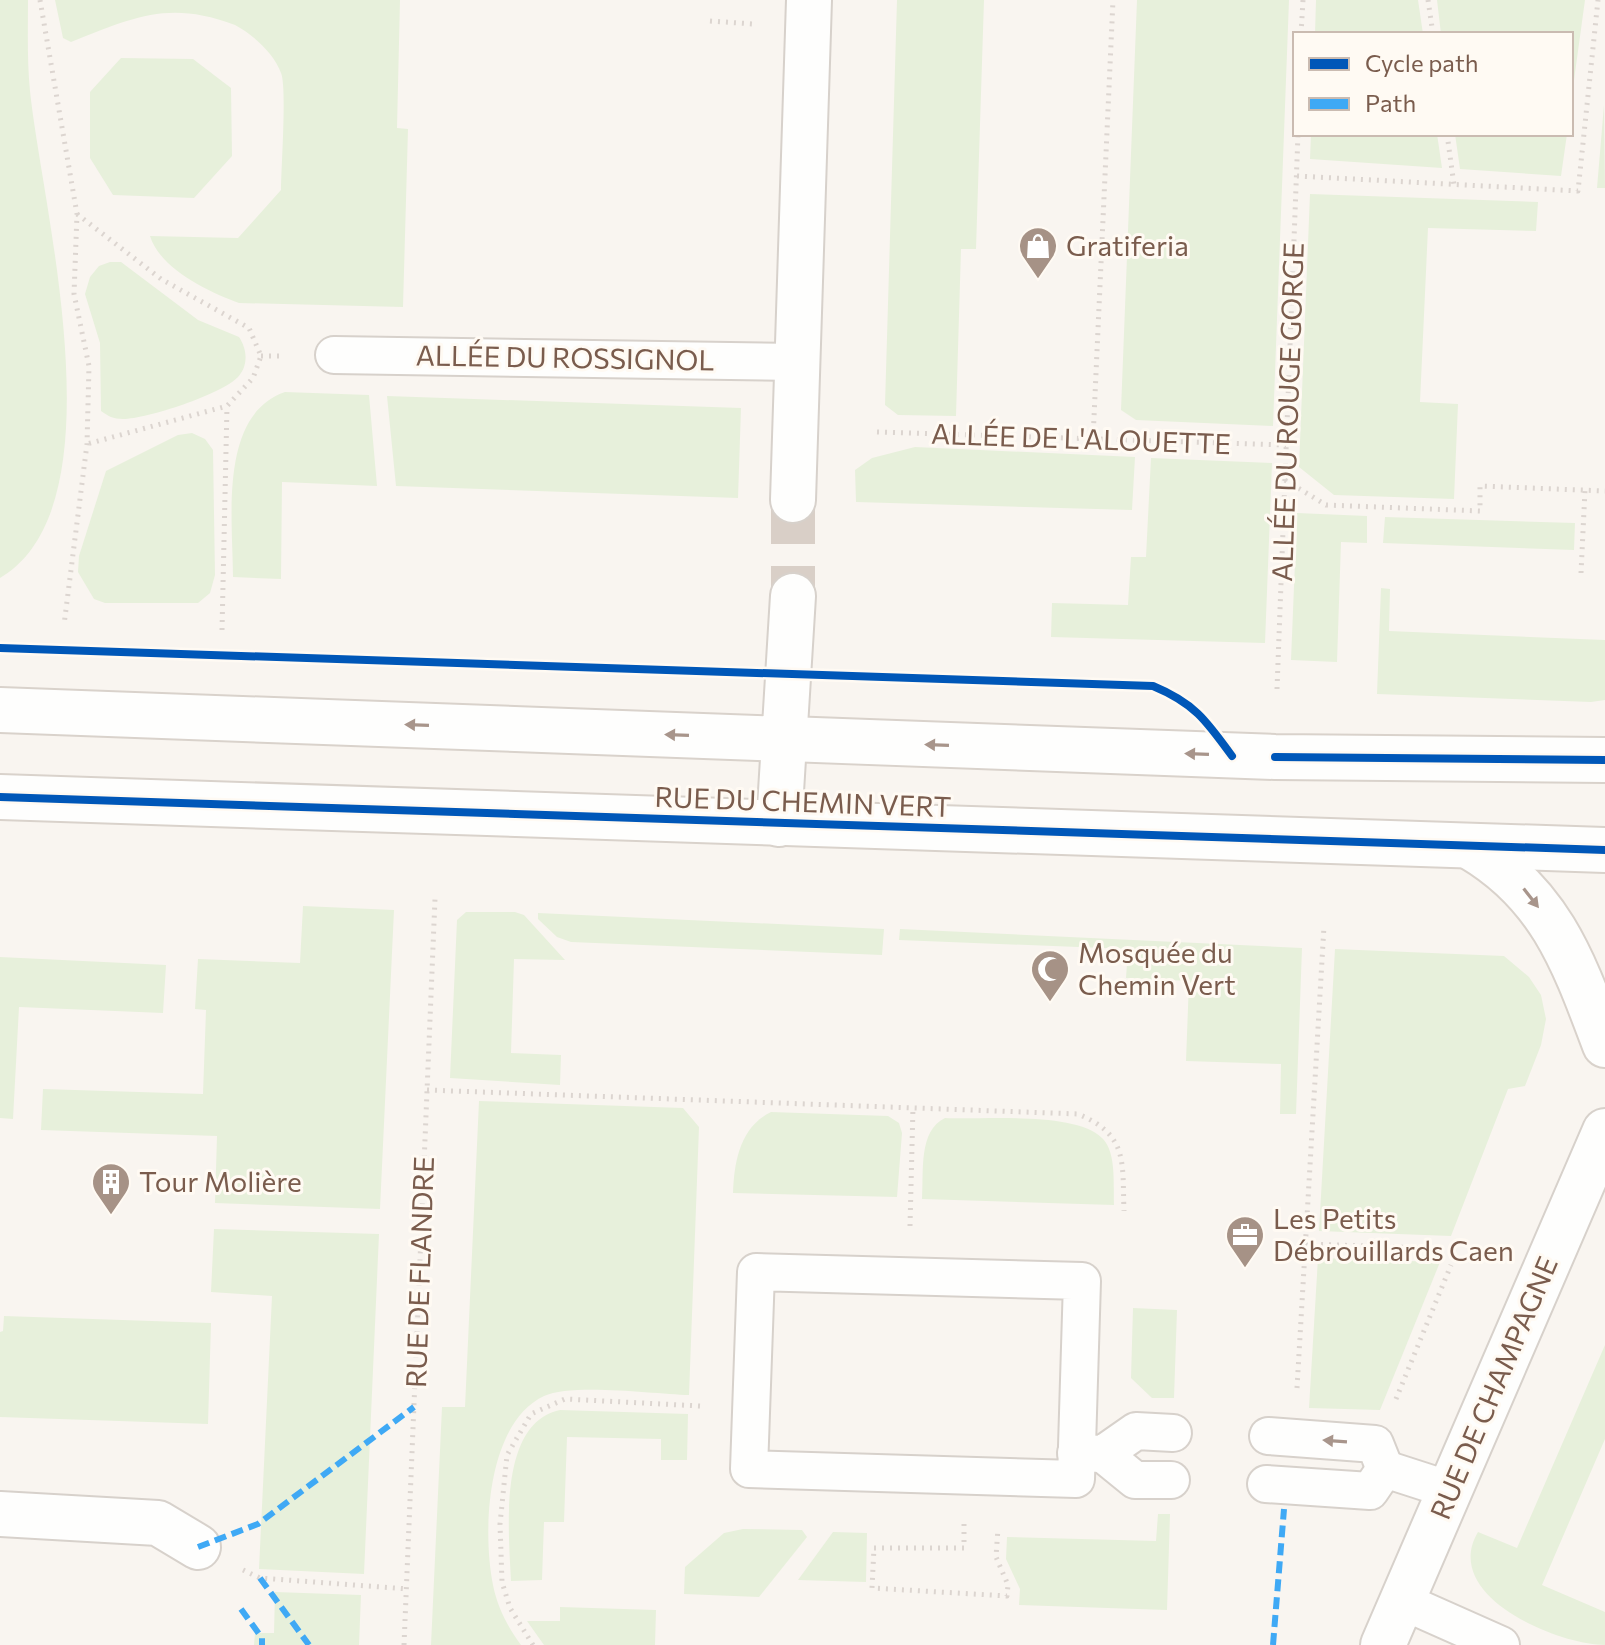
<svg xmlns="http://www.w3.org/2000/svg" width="1605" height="1645" viewBox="0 0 1605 1645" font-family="Commissioner,sans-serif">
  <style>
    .green { fill: #e7f0db }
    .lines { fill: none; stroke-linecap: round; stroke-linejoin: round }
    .street-tunnel { stroke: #d9cfc7; stroke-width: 44; stroke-dasharray: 44 22; stroke-linecap: butt }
    .lane-casing { stroke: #d7d1cb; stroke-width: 40 }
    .street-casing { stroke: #d7d1cb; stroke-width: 48 }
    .secondary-casing { stroke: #d9d2cb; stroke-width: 48 }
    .path { stroke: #dcd5d0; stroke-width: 5; stroke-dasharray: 2 6; stroke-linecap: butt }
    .lane { stroke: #fefefd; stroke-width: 36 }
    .street { stroke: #fefefd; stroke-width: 44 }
    .secondary { stroke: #fefefd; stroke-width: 44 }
    .quiet { stroke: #3fa9f5; stroke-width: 6; stroke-dasharray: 12 6; stroke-linecap: butt }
    .cycleway-casing { stroke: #fffaf3; stroke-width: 13 }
    .cycleway { stroke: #0057b8; stroke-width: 8 }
    .oneway { fill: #a8958b }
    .labels { text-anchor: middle; stroke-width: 6; stroke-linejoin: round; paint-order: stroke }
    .poi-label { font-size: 28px; fill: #7a5c4d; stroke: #fffaf3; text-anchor: start }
    .street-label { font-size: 28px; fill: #7a5c4d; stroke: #fffaf3 }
  </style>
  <rect width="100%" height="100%" fill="#f9f5f0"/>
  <g class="green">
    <path d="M 0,0 L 28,0 C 28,30 27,61 30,91 C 42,208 122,506 0,578 Z"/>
    <path d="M 55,0 L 400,0 L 397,128 L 408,129 L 403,307 L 239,303 C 209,292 160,269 150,236 L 238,238 L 281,190 C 281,169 287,87 281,73 C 274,53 252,34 235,25 C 169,0 134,17 71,42 L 63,38 Z"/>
    <path d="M 897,0 L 984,0 L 976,249 L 961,249 L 956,416 L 898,415 L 885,405 Z"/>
    <path d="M 1137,0 L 1289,0 L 1273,426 L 1136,420 L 1121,410 Z"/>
    <path d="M 1316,0 L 1418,0 L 1423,34 L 1315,34 Z"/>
    <path d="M 1437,0 L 1585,0 L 1571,102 L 1571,34 L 1441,34 Z"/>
    <path d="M 121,58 L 193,59 L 231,88 L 232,156 L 194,198 L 113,195 L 90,158 L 90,92 Z"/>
    <path d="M 1604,105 L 1605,188 L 1597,188 Z"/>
    <path d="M 1311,134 L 1437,134 L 1442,168 L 1310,159 Z"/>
    <path d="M 1455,134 L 1567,134 L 1561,176 L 1460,169 Z"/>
    <path d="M 1310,194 L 1538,202 L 1536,231 L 1428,228 L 1420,402 L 1458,404 L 1454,499 L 1334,495 L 1299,467 Z"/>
    <path d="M 110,262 L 121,262 L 198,320 L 239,337 C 247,349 249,365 238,377 C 222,394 147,419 123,419 C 113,419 108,416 101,411 L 100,343 L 85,294 L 90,277 L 99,266 Z"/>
    <path d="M 285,392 L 369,395 L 377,486 L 282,482 L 281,579 L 233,577 C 233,521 218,415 285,392 Z"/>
    <path d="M 387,396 L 741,408 L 738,498 L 396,486 Z"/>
    <path d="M 192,433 L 205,439 L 213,450 L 215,575 L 210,593 L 198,603 L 105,603 L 94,599 L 78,572 L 79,556 L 106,471 L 178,435 Z"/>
    <path d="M 915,447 L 1135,457 L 1132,510 L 856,502 L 855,470 L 872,458 Z"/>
    <path d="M 1151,458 L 1272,463 L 1265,643 L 1051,637 L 1052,603 L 1128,605 L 1131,557 L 1146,557 Z"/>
    <path d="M 1297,513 L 1367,516 L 1367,543 L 1341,542 L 1337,662 L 1291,660 Z"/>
    <path d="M 1385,517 L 1575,523 L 1574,550 L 1383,543 Z"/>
    <path d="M 1381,588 L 1390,589 L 1389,631 L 1605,640 L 1605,700 L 1591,702 L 1377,694 Z"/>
    <path d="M 303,906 L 394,910 L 380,1209 L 215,1203 L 217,1136 L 41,1130 L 43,1089 L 203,1094 L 206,1010 L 195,1009 L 198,959 L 300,963 Z"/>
    <path d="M 466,912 L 515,912 L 524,915 L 565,960 L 514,959 L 511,1053 L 561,1055 L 560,1085 L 450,1078 L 457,920 Z"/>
    <path d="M 538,913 L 884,929 L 882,955 L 571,942 L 557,937 L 538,919 Z"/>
    <path d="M 900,929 L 1302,948 L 1296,1114 L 1280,1114 L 1281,1064 L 1186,1061 L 1189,981 L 1126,978 L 1128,949 L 899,940 Z"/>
    <path d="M 1335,949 L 1504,956 L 1529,977 L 1541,995 L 1546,1019 L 1541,1045 L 1525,1086 L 1508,1089 L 1451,1236 L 1319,1231 Z"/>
    <path d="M 0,957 L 166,965 L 163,1013 L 19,1007 L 13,1119 L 0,1118 Z"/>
    <path d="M 479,1101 L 683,1108 L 699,1127 L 689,1395 C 655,1394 572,1383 544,1396 C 487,1423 482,1530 493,1585 C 497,1606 508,1628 521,1645 L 431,1645 L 442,1407 L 465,1407 Z"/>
    <path d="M 771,1112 L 888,1116 L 899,1123 L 902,1133 L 897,1197 L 733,1193 C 734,1162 740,1127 771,1112 Z"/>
    <path d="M 945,1118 C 984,1120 1075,1111 1102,1138 C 1117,1152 1113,1186 1114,1205 L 922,1199 C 924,1172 918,1131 945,1118 Z"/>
    <path d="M 214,1229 L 379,1234 L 364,1574 L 259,1569 L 272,1296 L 211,1292 Z"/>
    <path d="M 1318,1258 L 1440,1262 L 1380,1410 L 1309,1408 Z"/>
    <path d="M 1133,1308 L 1177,1310 L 1174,1398 L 1152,1398 L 1131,1378 Z"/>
    <path d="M 4,1316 L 211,1323 L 208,1424 L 0,1417 L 0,1332 L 3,1331 Z"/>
    <path d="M 1605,1345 L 1605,1439 L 1542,1585 L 1605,1612 L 1605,1645 C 1558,1645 1440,1596 1478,1532 L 1517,1548 Z"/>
    <path d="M 560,1410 L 688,1414 L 687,1460 L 661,1460 L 661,1439 L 567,1437 L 564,1522 L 544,1522 L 542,1580 L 511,1581 C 509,1535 497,1423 560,1410 Z"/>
    <path d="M 1158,1514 L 1170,1514 L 1167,1610 L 1019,1605 L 1020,1589 L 1006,1559 L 1007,1537 L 1156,1541 Z"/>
    <path d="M 743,1529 L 802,1530 L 807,1537 L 759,1597 L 684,1594 L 685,1567 L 724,1533 Z"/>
    <path d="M 833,1532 L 867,1533 L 866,1582 L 798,1580 Z"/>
    <path d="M 275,1592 L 361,1595 L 359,1645 L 254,1645 L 255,1633 L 274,1633 Z"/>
    <path d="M 560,1607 L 656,1610 L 655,1645 L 544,1645 L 527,1621 L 560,1621 Z"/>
  </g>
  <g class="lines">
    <path class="street-tunnel" d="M 793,500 L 793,596"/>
    <g class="lane-casing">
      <g id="lane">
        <path d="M 334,355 L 796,362"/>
        <path d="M 756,1272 L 1082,1281 L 1076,1479 L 749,1469 Z"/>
        <path d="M 1268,1436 L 1375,1444 L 1385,1469"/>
        <path d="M 1076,1453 L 1103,1454 L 1136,1431 L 1173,1433"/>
        <path d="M 1103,1454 L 1135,1480 L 1171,1480"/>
        <path d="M 1385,1469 L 1450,1490"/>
        <path d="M 1266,1484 L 1370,1491 L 1385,1469"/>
        <path d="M 1402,1601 L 1501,1645"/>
      </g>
    </g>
    <g class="street-casing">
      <g id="street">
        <path d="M 793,500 L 809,0"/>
        <path d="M 779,824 L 793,596"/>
        <path d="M 0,1514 L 158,1523 L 198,1547"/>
        <path d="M 1383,1645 L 1605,1131"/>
      </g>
    </g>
    <g class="secondary-casing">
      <g id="secondary">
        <path d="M 0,710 L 1275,757 L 1605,760"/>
        <path d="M 0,797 L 1605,850"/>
        <path d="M 1472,848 C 1551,895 1574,963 1605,1045"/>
      </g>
    </g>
    <g class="path">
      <path d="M 40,0 L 77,214 L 74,294 L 89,366 L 87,444 L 64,625"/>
      <path d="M 1428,0 L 1433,34"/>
      <path d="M 710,21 L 753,24"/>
      <path d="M 1301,34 L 1303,0"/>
      <path d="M 1447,134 L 1454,185"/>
      <path d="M 1297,176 L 1578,191 L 1598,0"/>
      <path d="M 77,214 L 161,279 L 249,328 L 261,356 L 253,378 L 227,406 L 87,444"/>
      <path d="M 261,356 L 284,356"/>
      <path d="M 877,432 L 1286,445"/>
      <path d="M 1093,439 L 1113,0"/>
      <path d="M 1285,480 L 1326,505 L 1480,511 L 1480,486 L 1605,491"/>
      <path d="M 1581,573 L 1585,490"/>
      <path d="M 222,630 L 227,406"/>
      <path d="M 1277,689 L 1298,134"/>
      <path d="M 427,1090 L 1078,1114 C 1129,1135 1122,1163 1124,1211"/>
      <path d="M 910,1226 L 913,1107"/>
      <path d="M 1305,1244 L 1457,1249"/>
      <path d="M 1297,1388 L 1324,926"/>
      <path d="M 1396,1399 L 1451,1265"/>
      <path d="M 964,1524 L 964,1548 L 874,1548 L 872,1588 L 1007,1596 L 1008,1585 L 996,1557 L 998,1528"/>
      <path d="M 243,1570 L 260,1578 L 408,1589"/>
      <path d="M 404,1645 L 435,899"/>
      <path d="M 533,1645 L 510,1608 L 502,1582 L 500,1524 L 507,1455 L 531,1414 L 565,1399 L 700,1406"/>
    </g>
    <use href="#lane" class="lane"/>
    <use href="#street" class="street"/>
    <use href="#secondary" class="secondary"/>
    <g class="quiet">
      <path d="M 198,1547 L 258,1524 L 414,1407"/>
      <path d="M 260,1578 L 309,1645"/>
      <path d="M 241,1609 L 262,1638 L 262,1645"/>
      <path d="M 1273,1645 L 1284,1509"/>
    </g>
    <g class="cycleway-casing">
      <g id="cycleway">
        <path d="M 0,648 L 1153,686 C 1194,703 1206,720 1232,756"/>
        <path d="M 1275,757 L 1605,760"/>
        <path d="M 0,797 L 1605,850"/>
      </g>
    </g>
    <use href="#cycleway" class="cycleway"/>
  </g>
  <defs><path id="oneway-solid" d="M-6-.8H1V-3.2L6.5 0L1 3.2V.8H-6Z" transform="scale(2)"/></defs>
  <g class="oneway">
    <use href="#oneway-solid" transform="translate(417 725) rotate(-178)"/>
    <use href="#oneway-solid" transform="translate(677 735) rotate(-178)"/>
    <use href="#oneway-solid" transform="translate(937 745) rotate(-178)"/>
    <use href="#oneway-solid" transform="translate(1197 754) rotate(-178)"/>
    <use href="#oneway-solid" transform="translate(1531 898) rotate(52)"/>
    <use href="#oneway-solid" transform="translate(1335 1441) rotate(-176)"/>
  </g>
  <defs>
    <g id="shop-pin" transform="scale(2)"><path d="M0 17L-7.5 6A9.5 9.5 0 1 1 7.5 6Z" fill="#a69286" stroke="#fffaf3"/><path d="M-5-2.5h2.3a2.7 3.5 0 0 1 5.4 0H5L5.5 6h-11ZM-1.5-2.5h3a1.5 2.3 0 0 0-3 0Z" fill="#fff"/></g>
    <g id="mosque-pin" transform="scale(2)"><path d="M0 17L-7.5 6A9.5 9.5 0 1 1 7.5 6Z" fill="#a69286" stroke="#fffaf3"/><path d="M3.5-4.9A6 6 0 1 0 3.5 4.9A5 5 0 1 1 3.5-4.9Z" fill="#fff"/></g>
    <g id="building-pin" transform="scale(2)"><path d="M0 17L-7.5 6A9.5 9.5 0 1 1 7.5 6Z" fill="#a69286" stroke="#fffaf3"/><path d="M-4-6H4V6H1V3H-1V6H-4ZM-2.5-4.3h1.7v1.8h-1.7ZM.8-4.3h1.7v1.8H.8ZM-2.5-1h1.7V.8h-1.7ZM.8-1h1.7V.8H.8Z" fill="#fff"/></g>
    <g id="office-pin" transform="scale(2)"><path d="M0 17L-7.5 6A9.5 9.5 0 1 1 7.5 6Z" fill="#a69286" stroke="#fffaf3"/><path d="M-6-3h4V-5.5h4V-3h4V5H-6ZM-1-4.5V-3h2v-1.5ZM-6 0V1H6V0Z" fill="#fff"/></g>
  </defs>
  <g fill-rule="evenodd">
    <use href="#shop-pin" x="1038" y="246"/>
    <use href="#mosque-pin" x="1050" y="969"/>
    <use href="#building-pin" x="111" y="1182"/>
    <use href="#office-pin" x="1245" y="1235"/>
  </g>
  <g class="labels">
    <g class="poi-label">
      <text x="1066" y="256">Gratiferia</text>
      <text x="1078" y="963">Mosquée du<tspan x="1078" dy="32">Chemin Vert</tspan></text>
      <text x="139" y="1192">Tour Molière</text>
      <text x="1273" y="1229">Les Petits<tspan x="1273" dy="32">Débrouillards Caen</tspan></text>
    </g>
    <g class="street-label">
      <text transform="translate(565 358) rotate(1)" y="10">ALLÉE DU ROSSIGNOL</text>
      <text transform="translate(1288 412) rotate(-88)" y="10">ALLÉE DU ROUGE GORGE</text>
      <text transform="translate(1081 439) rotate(2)" y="10">ALLÉE DE L'ALOUETTE</text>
      <text transform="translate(803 802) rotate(2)" y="10">RUE DU CHEMIN VERT</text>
      <text transform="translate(420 1272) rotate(-88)" y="10">RUE DE FLANDRE</text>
      <text transform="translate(1494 1388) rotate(-67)" y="10">RUE DE CHAMPAGNE</text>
    </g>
  </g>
  <rect x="1293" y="32" width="280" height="104" fill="#fffaf3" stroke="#cabbb1" stroke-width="2"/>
  <rect x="1309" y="58" width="40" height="12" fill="#0057b8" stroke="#cabbb1" stroke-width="2"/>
  <text x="1365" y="72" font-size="24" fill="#7a5c4d">Cycle path</text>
  <rect x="1309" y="98" width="40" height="12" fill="#3fa9f5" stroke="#cabbb1" stroke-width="2"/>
  <text x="1365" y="112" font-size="24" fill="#7a5c4d">Path</text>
</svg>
